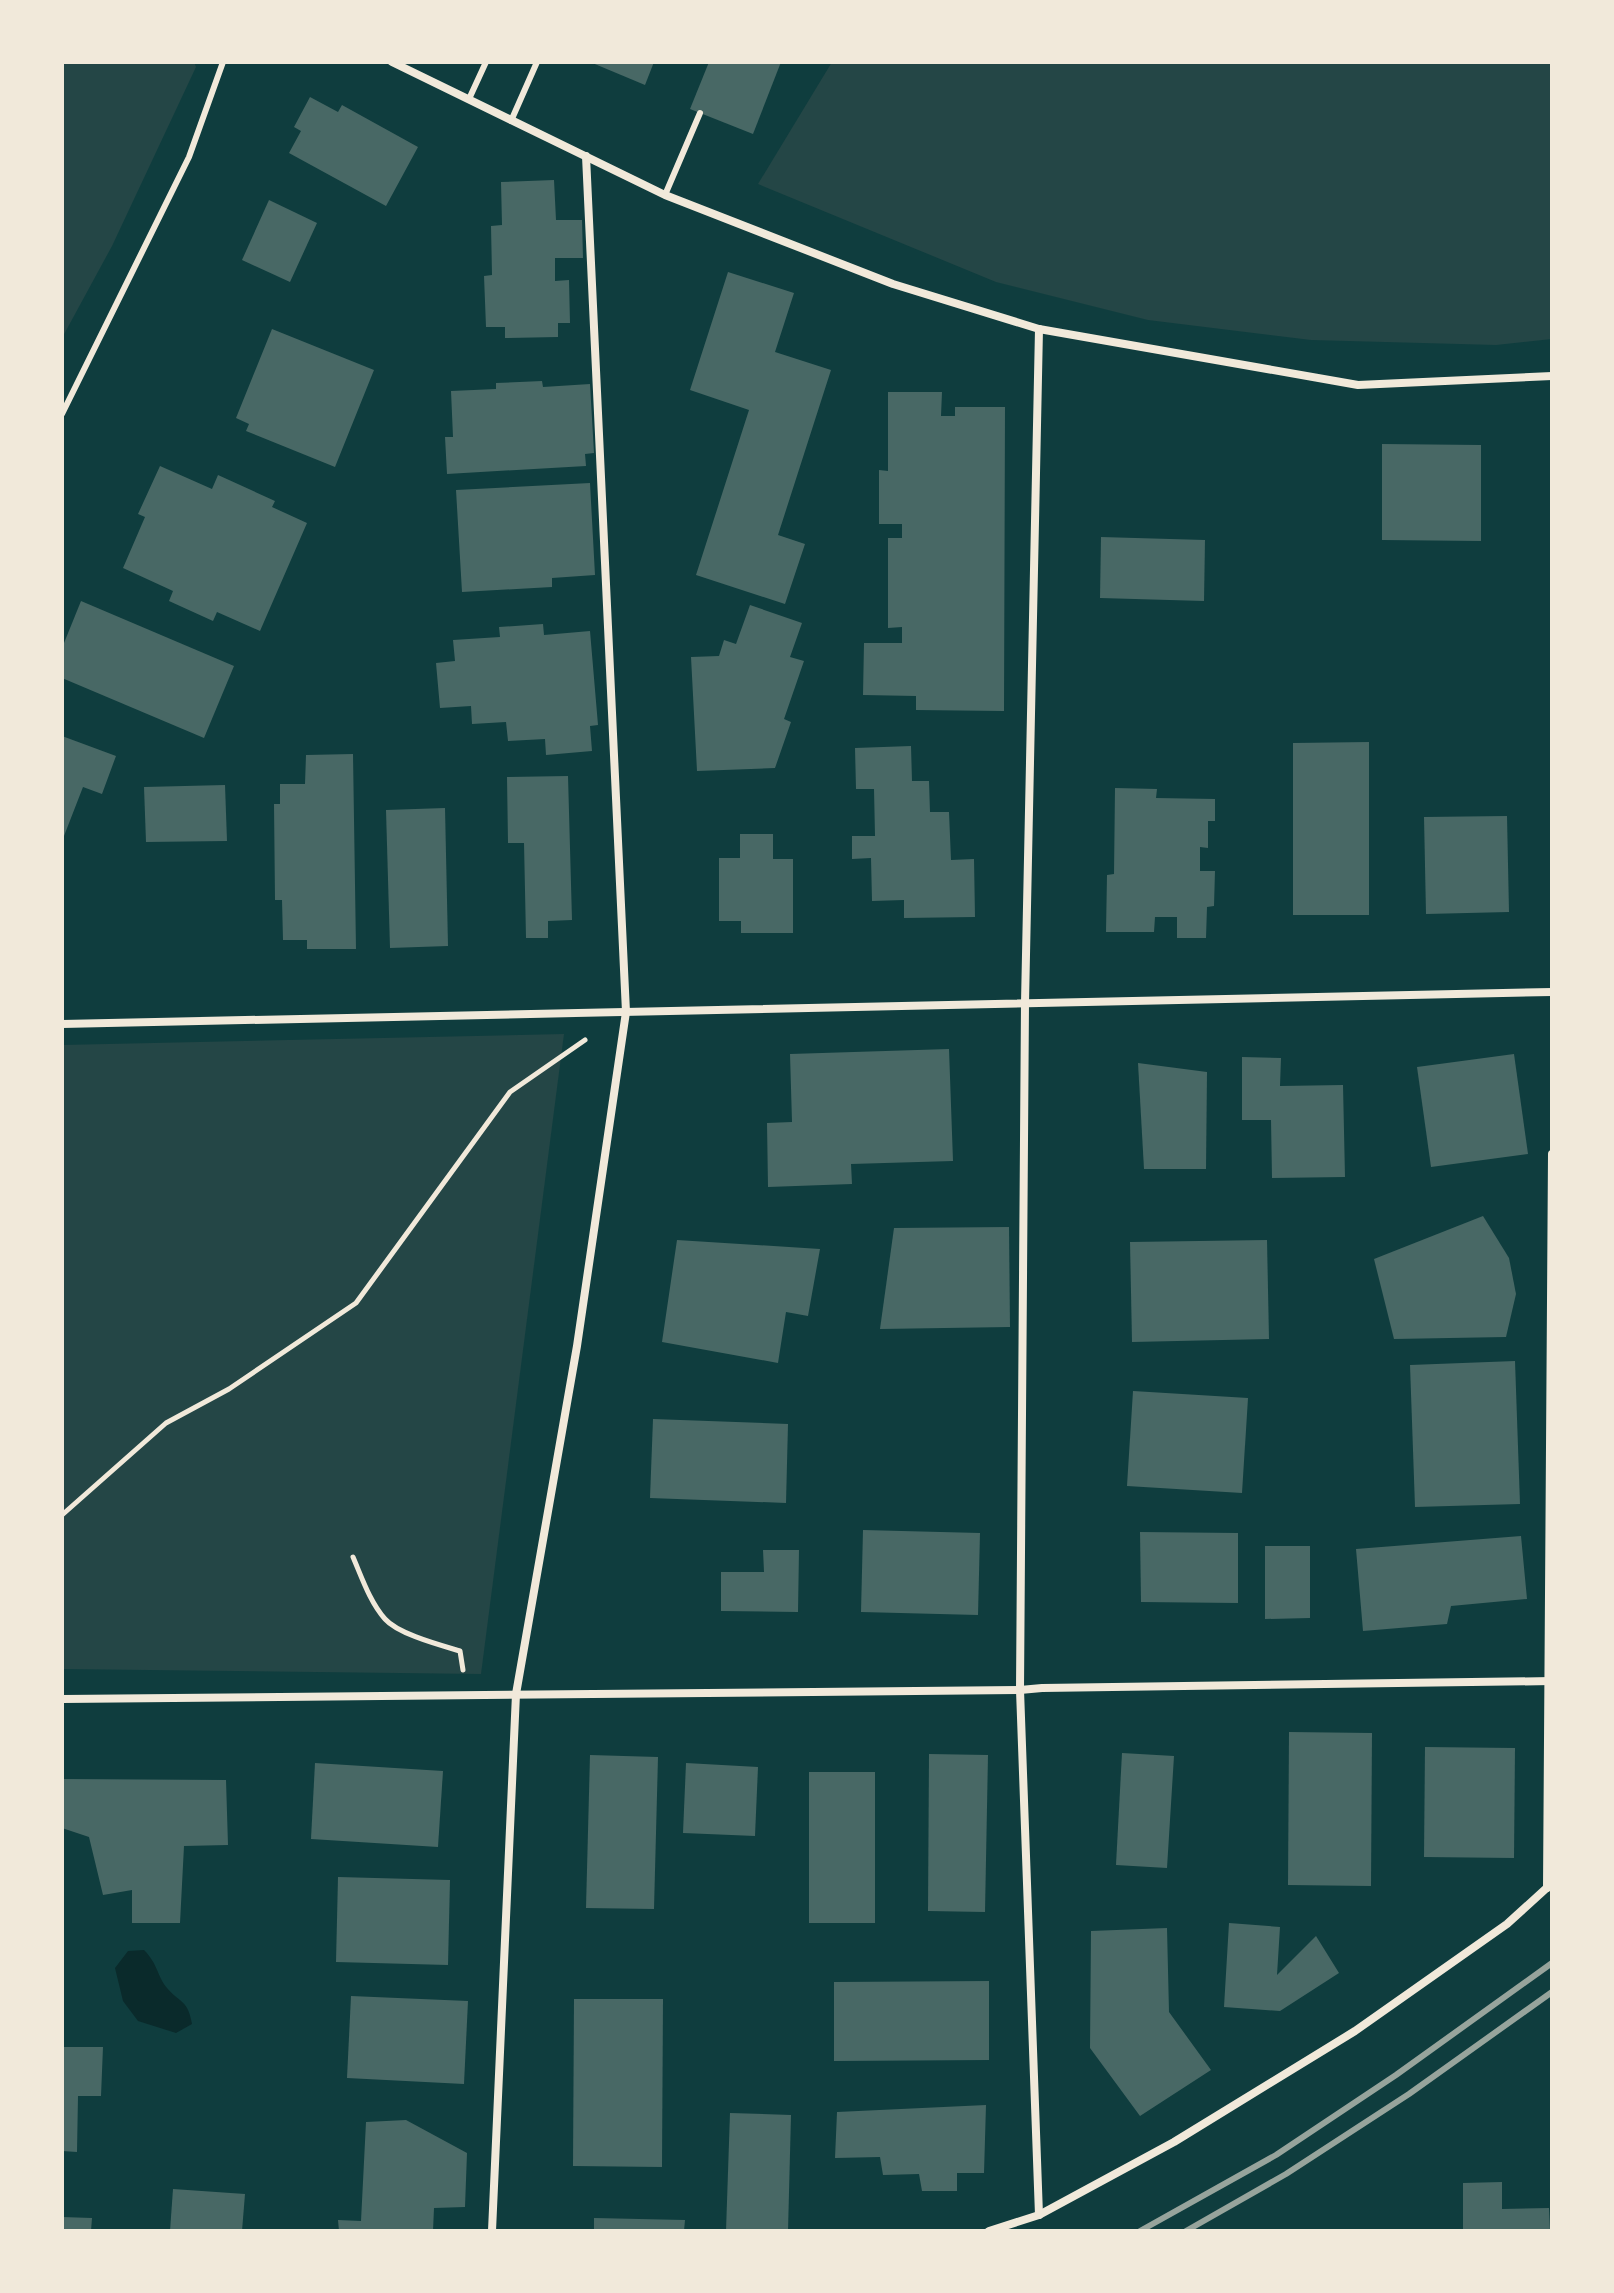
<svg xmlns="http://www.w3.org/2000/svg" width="1614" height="2293" viewBox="0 0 1614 2293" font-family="'IBM Plex Sans',sans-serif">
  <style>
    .green { fill: #244646 }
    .water { fill: #0a2a2b }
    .building { fill: #486865 }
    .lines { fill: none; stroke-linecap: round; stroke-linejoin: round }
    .path { stroke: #f1e9da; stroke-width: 5 }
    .service { stroke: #f1e9da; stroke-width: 6 }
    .minor { stroke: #f1e9da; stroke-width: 8 }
    .rail { stroke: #97a49c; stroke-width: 6 }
  </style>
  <rect width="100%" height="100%" fill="#0f3d3e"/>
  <g class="green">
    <path d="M 62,62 L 194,62 L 196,67 L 112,246 L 62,338 Z"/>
    <path d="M 832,62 L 1552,62 L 1552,339 L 1496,345 L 1311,340 L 1148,320 L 996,282 L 758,184 Z"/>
    <path d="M 564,1034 L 481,1674 L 62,1669 L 62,1045 Z"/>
  </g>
  <path class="water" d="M 144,1950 C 158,1964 157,1976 167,1988 C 181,2004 188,2000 192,2024 L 176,2033 L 138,2021 L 123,2001 L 115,1968 L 128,1951 Z"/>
  <g class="building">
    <path d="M 590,62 L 654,62 L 645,85 Z"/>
    <path d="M 709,62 L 781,62 L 753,134 L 690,109 Z"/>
    <path d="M 310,97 L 338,112 L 342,105 L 418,147 L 386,206 L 289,153 L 301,131 L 294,127 Z"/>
    <path d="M 554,180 L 556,220 L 582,220 L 583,258 L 555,258 L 555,281 L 569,280 L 570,323 L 558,323 L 558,337 L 505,338 L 505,327 L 486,327 L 484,276 L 492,275 L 491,226 L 502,225 L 501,182 Z"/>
    <path d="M 269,200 L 317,223 L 290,282 L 242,260 Z"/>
    <path d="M 728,272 L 794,293 L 775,352 L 831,370 L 778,535 L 805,544 L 785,604 L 696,575 L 749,410 L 690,390 Z"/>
    <path d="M 272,329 L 374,370 L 335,467 L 246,431 L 249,424 L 236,418 Z"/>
    <path d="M 542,381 L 543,387 L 590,384 L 594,453 L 585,454 L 586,466 L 447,474 L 445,437 L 453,437 L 451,391 L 496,389 L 496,383 Z"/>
    <path d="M 888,392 L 942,392 L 941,416 L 955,416 L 955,407 L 1005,407 L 1004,711 L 916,710 L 916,696 L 863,695 L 864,643 L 902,643 L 902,627 L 888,628 L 888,538 L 902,538 L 902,524 L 879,524 L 879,470 L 888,471 Z"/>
    <path d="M 1382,444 L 1481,445 L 1481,541 L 1382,540 Z"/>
    <path d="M 160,466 L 212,489 L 218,475 L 275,501 L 272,507 L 307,523 L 260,631 L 217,612 L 213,621 L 169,601 L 173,591 L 123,568 L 145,517 L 138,514 Z"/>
    <path d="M 590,483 L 595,575 L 552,578 L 552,587 L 462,592 L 456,490 Z"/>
    <path d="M 1101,537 L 1205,540 L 1204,601 L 1100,598 Z"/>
    <path d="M 81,601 L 234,666 L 204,738 L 62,678 L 62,648 Z"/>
    <path d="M 750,605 L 802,623 L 790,657 L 804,661 L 784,719 L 791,722 L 775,768 L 697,771 L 691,657 L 719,656 L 724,640 L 736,644 Z"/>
    <path d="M 543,624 L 544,635 L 590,631 L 598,725 L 590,726 L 592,751 L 546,755 L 545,739 L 508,741 L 506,722 L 472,724 L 471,706 L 440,708 L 436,663 L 455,661 L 453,640 L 500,637 L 499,627 Z"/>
    <path d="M 62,736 L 116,756 L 102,794 L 83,787 L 64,836 L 62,835 Z"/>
    <path d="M 1369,742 L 1369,915 L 1293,915 L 1293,743 Z"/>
    <path d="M 911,746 L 912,781 L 929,781 L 930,812 L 949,812 L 951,860 L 974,859 L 975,917 L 904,918 L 904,900 L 872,901 L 871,858 L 852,859 L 852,836 L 875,836 L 874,789 L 856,789 L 855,748 Z"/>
    <path d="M 353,754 L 356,949 L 307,949 L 307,940 L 283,940 L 282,900 L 275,900 L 274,804 L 280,804 L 280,784 L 305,784 L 306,755 Z"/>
    <path d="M 568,776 L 572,920 L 548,921 L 548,938 L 526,938 L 524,843 L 508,843 L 507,777 Z"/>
    <path d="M 225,785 L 227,841 L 146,842 L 144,787 Z"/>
    <path d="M 1115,788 L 1157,789 L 1156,798 L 1215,799 L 1215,821 L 1208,821 L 1208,848 L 1200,847 L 1200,871 L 1215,871 L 1214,906 L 1207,907 L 1206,938 L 1177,938 L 1177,917 L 1155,917 L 1154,932 L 1106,932 L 1107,875 L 1114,874 Z"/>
    <path d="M 445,808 L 448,946 L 390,948 L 386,810 Z"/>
    <path d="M 1507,816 L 1509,912 L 1426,914 L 1424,817 Z"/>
    <path d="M 740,834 L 773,834 L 773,859 L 793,859 L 793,933 L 741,933 L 741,921 L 719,921 L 719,858 L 740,858 Z"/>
    <path d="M 949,1049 L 953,1161 L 851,1164 L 852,1184 L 768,1187 L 767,1123 L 792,1122 L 790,1054 Z"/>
    <path d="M 1514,1054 L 1528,1154 L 1431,1167 L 1417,1067 Z"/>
    <path d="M 1242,1057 L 1281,1058 L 1280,1086 L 1343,1085 L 1345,1177 L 1272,1178 L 1271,1120 L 1242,1120 Z"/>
    <path d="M 1138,1063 L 1207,1072 L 1206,1169 L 1144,1169 Z"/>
    <path d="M 1483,1216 L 1509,1258 L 1516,1294 L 1506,1337 L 1394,1339 L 1374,1259 Z"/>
    <path d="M 1009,1227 L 1010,1327 L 880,1329 L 894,1228 Z"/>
    <path d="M 677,1240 L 820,1249 L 808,1316 L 786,1312 L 778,1363 L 662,1342 Z"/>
    <path d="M 1267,1240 L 1269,1339 L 1132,1342 L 1130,1242 Z"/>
    <path d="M 1515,1361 L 1520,1504 L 1415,1507 L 1410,1365 Z"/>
    <path d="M 1133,1391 L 1248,1398 L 1242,1493 L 1127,1486 Z"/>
    <path d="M 653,1419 L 788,1424 L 786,1503 L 650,1498 Z"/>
    <path d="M 863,1530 L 980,1533 L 978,1615 L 861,1612 Z"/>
    <path d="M 1140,1532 L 1238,1533 L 1238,1603 L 1141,1602 Z"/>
    <path d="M 1521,1536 L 1527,1599 L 1451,1606 L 1447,1624 L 1363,1631 L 1356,1549 Z"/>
    <path d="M 1265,1546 L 1310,1546 L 1310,1618 L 1265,1619 Z"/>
    <path d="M 763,1550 L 799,1550 L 798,1612 L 721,1611 L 721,1572 L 764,1572 Z"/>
    <path d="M 1289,1732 L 1372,1733 L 1371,1886 L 1288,1885 Z"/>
    <path d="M 1425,1747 L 1515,1748 L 1514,1858 L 1424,1857 Z"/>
    <path d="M 1122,1753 L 1174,1756 L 1167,1868 L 1116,1865 Z"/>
    <path d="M 929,1754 L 988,1755 L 985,1912 L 928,1911 Z"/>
    <path d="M 590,1755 L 658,1757 L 654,1909 L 586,1908 Z"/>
    <path d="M 315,1763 L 443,1771 L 438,1847 L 311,1839 Z"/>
    <path d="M 686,1763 L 758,1767 L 755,1836 L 683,1833 Z"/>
    <rect x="809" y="1772" width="66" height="151"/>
    <path d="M 62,1779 L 226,1780 L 228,1845 L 184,1846 L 180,1923 L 132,1923 L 132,1890 L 103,1895 L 89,1837 L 62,1828 Z"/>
    <path d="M 338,1877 L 450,1880 L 448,1965 L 336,1962 Z"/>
    <path d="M 1229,1923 L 1280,1927 L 1277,1975 L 1316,1936 L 1339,1973 L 1280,2011 L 1224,2007 Z"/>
    <path d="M 1167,1928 L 1169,2012 L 1211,2070 L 1140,2116 L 1090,2048 L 1091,1931 Z"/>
    <path d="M 989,1981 L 989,2060 L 834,2061 L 834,1982 Z"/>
    <path d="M 351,1996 L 468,2001 L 464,2084 L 347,2078 Z"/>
    <path d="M 574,1999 L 663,1999 L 662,2167 L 573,2166 Z"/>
    <path d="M 62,2047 L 103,2047 L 101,2096 L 78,2096 L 77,2152 L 62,2151 Z"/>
    <path d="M 986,2105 L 984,2173 L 957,2173 L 957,2191 L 922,2191 L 919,2174 L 883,2175 L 880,2157 L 835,2158 L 837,2112 Z"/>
    <path d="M 730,2113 L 791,2115 L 788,2231 L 726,2231 Z"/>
    <path d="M 406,2120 L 467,2153 L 465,2207 L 434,2208 L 433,2231 L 339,2231 L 338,2220 L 361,2221 L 366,2122 Z"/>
    <path d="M 1502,2182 L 1502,2209 L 1549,2208 L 1550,2231 L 1463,2231 L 1463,2183 Z"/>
    <path d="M 173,2189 L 245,2194 L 242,2231 L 170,2231 Z"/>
    <path d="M 62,2217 L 92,2218 L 91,2231 L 62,2231 Z"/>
    <path d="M 594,2218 L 685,2220 L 684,2231 L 594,2231 Z"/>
  </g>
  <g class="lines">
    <g class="path">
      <path d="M 62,1515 L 166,1423 L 229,1389 L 356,1303 L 510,1092 L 585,1040"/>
      <path d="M 353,1557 C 362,1578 370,1602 385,1619 C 398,1634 440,1645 460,1651 L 463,1670"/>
    </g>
    <g class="service">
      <path d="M 469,99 L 486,62"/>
      <path d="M 511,121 L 537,62"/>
      <path d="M 665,195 L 700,113"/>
      <path d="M 62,414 L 189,157 L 223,62"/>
    </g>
    <g class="minor">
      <path d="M 392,62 L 665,195 L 893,284 L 1039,329 L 1358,385 L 1552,376"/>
      <path d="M 62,1024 L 1552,992"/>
      <path d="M 62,1699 L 1020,1690 L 1042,1688 L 1552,1681"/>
      <path d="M 1547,1888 L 1552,1154"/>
      <path d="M 1039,2215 L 1020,1690 L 1025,1003 L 1039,329"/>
      <path d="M 492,2231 L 516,1694 L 577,1346 L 626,1012 L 586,156"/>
      <path d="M 989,2231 L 1039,2215 L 1174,2142 L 1355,2031 L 1507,1924 L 1551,1884"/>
    </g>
    <g class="rail">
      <path d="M 1140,2231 L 1276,2155 L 1396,2075 L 1552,1963"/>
      <path d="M 1186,2231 L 1286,2174 L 1409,2094 L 1552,1992"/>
    </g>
  </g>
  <rect width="1614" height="2293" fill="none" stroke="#f1e9da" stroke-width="128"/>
</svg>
